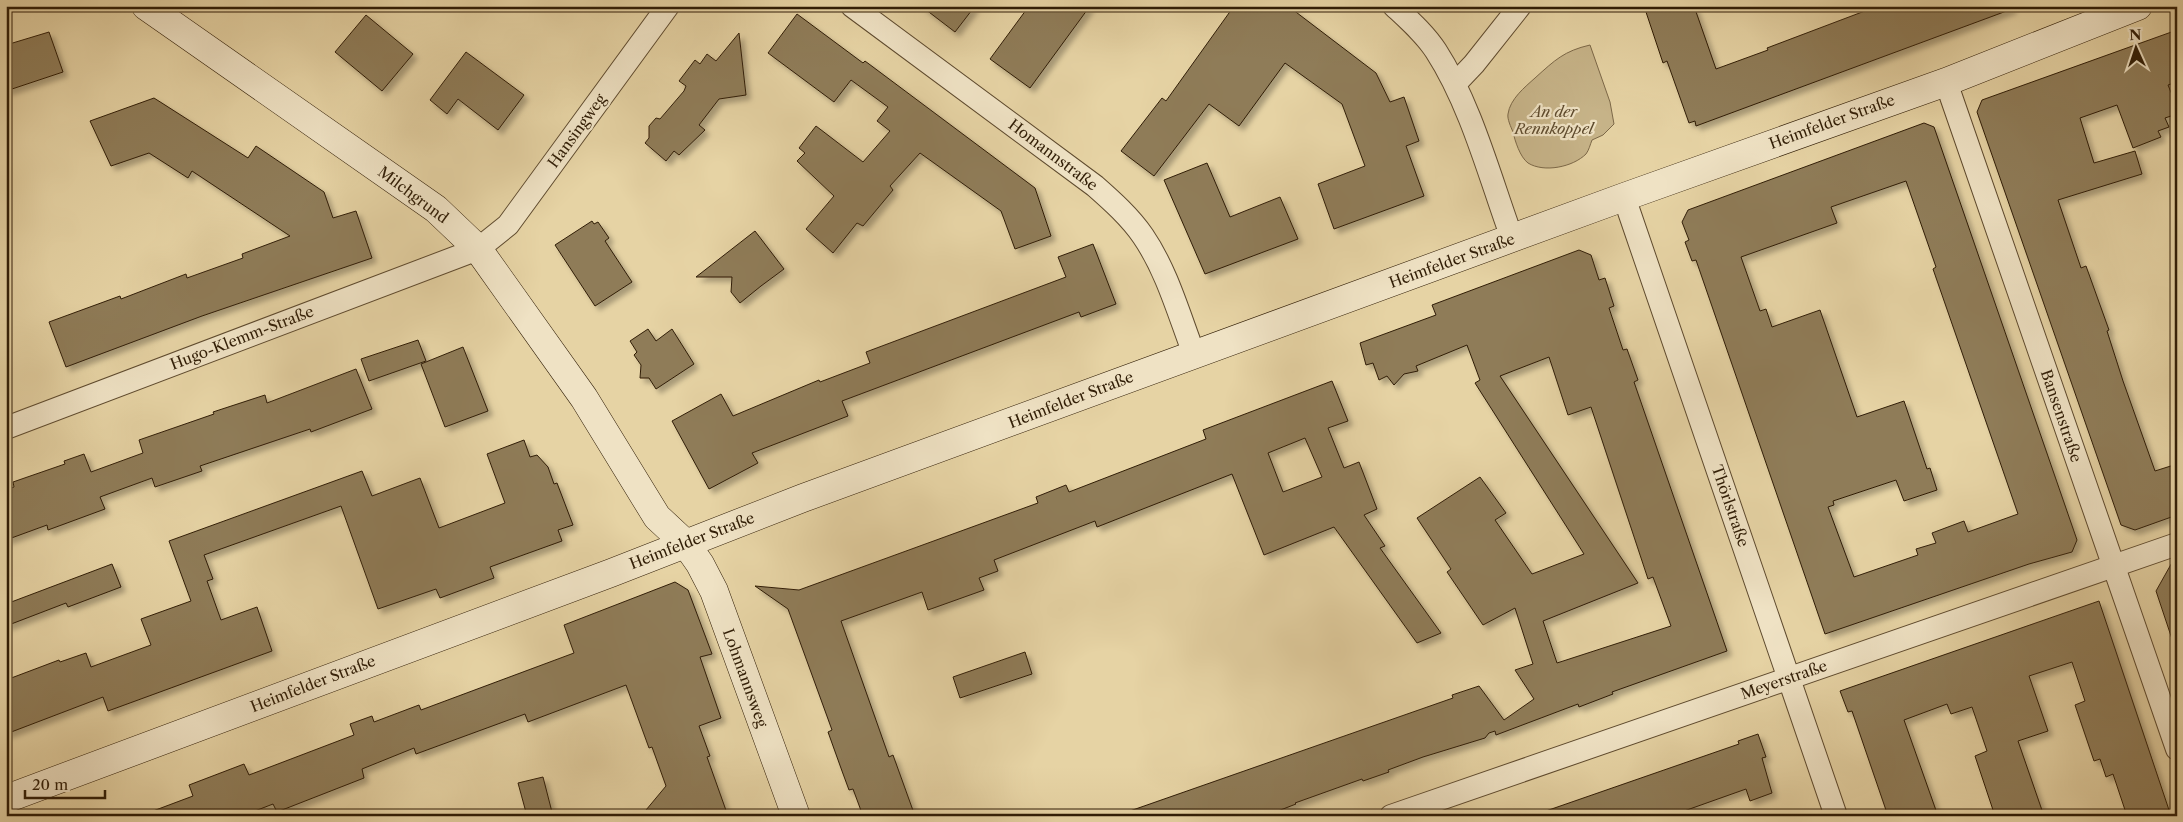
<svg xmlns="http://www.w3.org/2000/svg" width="2183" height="822" viewBox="0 0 2183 822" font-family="'Libre Caslon Text',serif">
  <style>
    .green { fill: #c7b489; stroke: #7c6848 }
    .building { fill: #8f7c58; stroke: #301d06; fill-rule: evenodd; filter: url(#shadow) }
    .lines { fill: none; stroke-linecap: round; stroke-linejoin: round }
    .street-casing { stroke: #5e4a2e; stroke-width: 24 }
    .secondary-casing { stroke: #301d06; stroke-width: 29 }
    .street { stroke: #efe2c4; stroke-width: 22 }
    .secondary { stroke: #efe2c4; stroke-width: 28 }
    .labels { text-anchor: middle; stroke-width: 4.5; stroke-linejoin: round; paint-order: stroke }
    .park-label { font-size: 15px; font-style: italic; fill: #5d4a2d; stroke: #efe2c4 }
    .street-label { font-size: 15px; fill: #301d06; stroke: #efe2c4 }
  </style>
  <defs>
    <filter id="shadow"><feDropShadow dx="4.5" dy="4.5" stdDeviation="2.5" flood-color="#0004"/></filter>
  </defs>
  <rect width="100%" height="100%" fill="#e6d3a4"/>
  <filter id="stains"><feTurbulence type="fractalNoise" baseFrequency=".004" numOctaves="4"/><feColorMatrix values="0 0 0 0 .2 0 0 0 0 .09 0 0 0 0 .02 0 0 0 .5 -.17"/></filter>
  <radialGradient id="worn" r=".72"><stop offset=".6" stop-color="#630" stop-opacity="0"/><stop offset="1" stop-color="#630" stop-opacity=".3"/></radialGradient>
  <path class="green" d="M 1590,45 L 1610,102 L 1614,124 L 1603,135 L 1592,140 C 1590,145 1589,150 1586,154 C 1573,167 1544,173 1528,163 C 1520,157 1515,141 1513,132 C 1511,127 1507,119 1508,114 C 1510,99 1525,87 1535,78 C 1555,60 1564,51 1590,45 Z"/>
  <g class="building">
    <path d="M 921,6 L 975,6 L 955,32 Z"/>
    <path d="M 1029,6 L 1090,6 L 1030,88 L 990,59 Z"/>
    <path d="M 1234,6 L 1288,6 L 1376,73 L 1390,102 L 1404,97 L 1419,141 L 1406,146 L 1424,196 L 1334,229 L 1318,184 L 1365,166 L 1342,104 L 1285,63 L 1239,126 L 1209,104 L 1154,176 L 1121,151 L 1162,98 L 1166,101 Z"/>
    <path d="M 1644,6 L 1694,6 L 1716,69 L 1768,50 L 1767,48 L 1878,6 L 2012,6 L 2012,9 L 1696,126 L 1695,121 L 1689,123 L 1667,61 L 1663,63 Z"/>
    <path d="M 797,14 L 863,63 L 865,61 L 1035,188 L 1051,236 L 1015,249 L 1001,211 L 920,153 L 890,186 L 893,190 L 863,226 L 857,223 L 833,253 L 806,229 L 834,196 L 797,161 L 805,153 L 799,148 L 816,126 L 863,162 L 890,131 L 877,121 L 888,107 L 851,80 L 834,102 L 768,53 Z"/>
    <path d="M 366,15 L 413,54 L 382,91 L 335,52 Z"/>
    <path d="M 2177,30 L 2177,82 L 2168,85 L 2177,107 L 2177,114 L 2165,118 L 2169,127 L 2158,131 L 2161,137 L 2133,148 L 2117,105 L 2080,118 L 2094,163 L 2135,151 L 2142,174 L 2058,200 L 2081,268 L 2086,266 L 2109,330 L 2107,331 L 2123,381 L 2155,471 L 2177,464 L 2177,515 L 2135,530 L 2121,525 L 1977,112 L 1982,100 Z"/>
    <path d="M 49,32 L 63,72 L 6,91 L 6,45 Z"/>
    <path d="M 739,33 L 746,95 L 719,99 L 699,125 L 705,130 L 679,155 L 674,151 L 666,161 L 645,143 L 649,138 L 649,126 L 656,118 L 660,119 L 684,91 L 686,86 L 679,81 L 695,60 L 700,64 L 707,54 L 716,61 Z"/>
    <path d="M 466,52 L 524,95 L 498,130 L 458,99 L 447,114 L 430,100 Z"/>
    <path d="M 154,98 L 248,158 L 256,146 L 324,192 L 333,218 L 356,211 L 372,258 L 202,316 L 66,367 L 49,322 L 120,296 L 121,299 L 186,274 L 187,278 L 243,258 L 242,254 L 290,236 L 192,171 L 188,178 L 149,153 L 111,166 L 90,121 Z"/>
    <path d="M 1924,123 L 1934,127 L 2077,540 L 2072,552 L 2029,564 L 1825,634 L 1696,260 L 1692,261 L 1685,242 L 1689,240 L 1682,222 L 1688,210 ZM 1906,181 L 1936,267 L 1933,269 L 2018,514 L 1968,532 L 1964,521 L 1932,533 L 1936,543 L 1916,549 L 1918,555 L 1854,577 L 1828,507 L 1834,505 L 1833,501 L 1896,480 L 1904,501 L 1937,490 L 1930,468 L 1927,469 L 1904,401 L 1857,417 L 1820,310 L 1772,327 L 1766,309 L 1760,311 L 1741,257 L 1837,223 L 1831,207 Z"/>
    <path d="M 1207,163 L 1230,217 L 1280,197 L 1298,239 L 1205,274 L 1164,180 Z"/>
    <path d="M 592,221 L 594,224 L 598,222 L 609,238 L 605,241 L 632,282 L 595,306 L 555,245 Z"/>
    <path d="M 755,231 L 784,269 L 761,286 L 740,303 L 731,292 L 732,277 L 696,277 Z"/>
    <path d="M 1093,244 L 1116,304 L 1081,317 L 1079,312 L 842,401 L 848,416 L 752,453 L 758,463 L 709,489 L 672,421 L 721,394 L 733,416 L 819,380 L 820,382 L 870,363 L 866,352 L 1066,277 L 1058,257 Z"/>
    <path d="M 1579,250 L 1591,255 L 1599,280 L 1605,278 L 1614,306 L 1609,308 L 1623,350 L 1627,349 L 1638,380 L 1634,382 L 1727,651 L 1612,692 L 1613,694 L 1579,707 L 1578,704 L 1496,735 L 1495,731 L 1489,733 L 1485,738 L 1423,757 L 1388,770 L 1389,772 L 1363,781 L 1362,779 L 1295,803 L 1296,804 L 1265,816 L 1128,816 L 1127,812 L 1453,698 L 1452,695 L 1479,686 L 1504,720 L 1534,699 L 1515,670 L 1533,664 L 1515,608 L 1483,625 L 1447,572 L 1451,569 L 1417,518 L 1480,477 L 1506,513 L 1495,520 L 1532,574 L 1584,554 L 1475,383 L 1480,380 L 1467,345 L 1416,366 L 1418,371 L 1404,374 L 1394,385 L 1387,376 L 1379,380 L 1373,363 L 1366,365 L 1360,343 L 1436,315 L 1432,305 ZM 1549,357 L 1568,415 L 1591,407 L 1648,579 L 1653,577 L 1671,626 L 1557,663 L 1543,621 L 1638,583 L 1500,376 Z"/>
    <path d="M 648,329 L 656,341 L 672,329 L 694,364 L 656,389 L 649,378 L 640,378 L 641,365 L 634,355 L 637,352 L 630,341 Z"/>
    <path d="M 418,340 L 426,361 L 369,381 L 361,359 Z"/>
    <path d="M 463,347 L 488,411 L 445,427 L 421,364 Z"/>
    <path d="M 356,369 L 372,409 L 311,432 L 310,429 L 200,466 L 202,471 L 155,487 L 152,478 L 100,497 L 105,509 L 48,530 L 47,525 L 6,540 L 6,490 L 14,487 L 13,482 L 65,464 L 64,461 L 84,454 L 91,472 L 143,453 L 139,440 L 214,414 L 213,412 L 265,395 L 267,403 Z"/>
    <path d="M 1332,381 L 1348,421 L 1328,428 L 1344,468 L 1359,462 L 1377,509 L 1364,515 L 1385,546 L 1380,548 L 1441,633 L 1417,643 L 1334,527 L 1264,555 L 1232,474 L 1097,527 L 1095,521 L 994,560 L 998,571 L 979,578 L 984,590 L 928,610 L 922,592 L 841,621 L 889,757 L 893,755 L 915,816 L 863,816 L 853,789 L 849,790 L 842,771 L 828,732 L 832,730 L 788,609 L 755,586 L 799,590 L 1038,503 L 1036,497 L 1066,485 L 1069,492 L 1206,439 L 1203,430 ZM 1305,438 L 1322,477 L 1283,492 L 1268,453 Z"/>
    <path d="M 524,440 L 530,457 L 537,455 L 548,467 L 554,484 L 557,483 L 573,525 L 558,530 L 562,541 L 490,567 L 494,578 L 440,598 L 436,589 L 378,609 L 341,506 L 204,555 L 213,579 L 207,581 L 221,620 L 257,607 L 272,651 L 108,711 L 103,697 L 6,734 L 6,680 L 59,660 L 60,662 L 86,653 L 91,667 L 151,645 L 141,619 L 191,601 L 169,541 L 362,471 L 372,496 L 420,478 L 439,528 L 505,503 L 487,454 Z"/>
    <path d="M 2177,558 L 2177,642 L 2173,642 L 2156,591 L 2174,559 Z"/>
    <path d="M 112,564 L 121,587 L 68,607 L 66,603 L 6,626 L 6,604 Z"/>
    <path d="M 675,582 L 688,590 L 712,654 L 700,657 L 721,718 L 699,726 L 710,756 L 707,757 L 728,816 L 641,816 L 666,786 L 652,747 L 649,748 L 626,685 L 528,722 L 525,714 L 416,754 L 414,748 L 362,769 L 364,778 L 277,812 L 273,804 L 242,816 L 145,816 L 145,814 L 193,796 L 189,785 L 244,764 L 249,775 L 354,735 L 350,724 L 372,716 L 374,722 L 419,705 L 421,710 L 574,653 L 564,625 Z"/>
    <path d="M 2099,601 L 2171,816 L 2127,816 L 2113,774 L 2106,777 L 2100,759 L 2094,761 L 2075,705 L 2085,701 L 2072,662 L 2029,676 L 2048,731 L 2018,741 L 2044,816 L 1995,816 L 1975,756 L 1987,751 L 1972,707 L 1951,714 L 1947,704 L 1904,720 L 1938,816 L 1888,816 L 1852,711 L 1848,712 L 1840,691 Z"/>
    <path d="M 1025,652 L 1032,674 L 960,698 L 953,677 Z"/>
    <path d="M 1758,734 L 1766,757 L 1762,758 L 1772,793 L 1750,801 L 1746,789 L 1670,816 L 1544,816 L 1543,812 L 1739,744 L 1738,741 Z"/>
    <path d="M 543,777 L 553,816 L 527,816 L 518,783 Z"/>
  </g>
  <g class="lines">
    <g class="street-casing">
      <g id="street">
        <path d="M 852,6 L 1095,186 C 1112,201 1130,217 1143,236 C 1167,271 1179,315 1194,354"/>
        <path d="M 1394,6 C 1409,20 1425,34 1436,51 C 1471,105 1490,178 1512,238"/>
        <path d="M 1946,82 L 2177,749"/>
        <path d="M 1455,84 L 1474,64 L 1520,6"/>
        <path d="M 1624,197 L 1836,816"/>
        <path d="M 6,428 L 478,249 L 508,225 L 668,6"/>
        <path d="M 1391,816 L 2177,544"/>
      </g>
    </g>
    <g class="secondary-casing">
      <g id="secondary">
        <path d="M 146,6 L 436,209 L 478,249 L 584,398 L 657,517 L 686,544 L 700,564 L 714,591 L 796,816"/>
        <path d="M 6,799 L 611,573 L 803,498 L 1624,197 L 1946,82 L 2138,6"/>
      </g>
    </g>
    <use href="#street" class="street"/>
    <use href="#secondary" class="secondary"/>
  </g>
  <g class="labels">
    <g class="park-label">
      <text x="1554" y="117">An der<tspan x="1554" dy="17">Rennkoppel</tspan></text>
    </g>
    <g class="street-label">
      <text transform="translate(1832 122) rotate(-20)" y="5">Heimfelder Straße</text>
      <text transform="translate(577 131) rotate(-54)" y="5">Hansingweg</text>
      <text transform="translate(1053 155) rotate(37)" y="5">Homannstraße</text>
      <text transform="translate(413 195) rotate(37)" y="5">Milchgrund</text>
      <text transform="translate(1452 261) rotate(-20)" y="5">Heimfelder Straße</text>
      <text transform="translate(242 338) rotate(-21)" y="5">Hugo-Klemm-Straße</text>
      <text transform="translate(1071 400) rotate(-21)" y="5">Heimfelder Straße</text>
      <text transform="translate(2061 416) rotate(71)" y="5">Bansenstraße</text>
      <text transform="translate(1730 506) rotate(71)" y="5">Thörlstraße</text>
      <text transform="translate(692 541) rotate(-21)" y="5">Heimfelder Straße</text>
      <text transform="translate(745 678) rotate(70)" y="5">Lohmannsweg</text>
      <text transform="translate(1784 680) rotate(-19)" y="5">Meyerstraße</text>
      <text transform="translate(313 684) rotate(-21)" y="5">Heimfelder Straße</text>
    </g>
  </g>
  <rect width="2183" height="822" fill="none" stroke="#e6d3a4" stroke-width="25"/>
  <rect x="8" y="8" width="2168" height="807" fill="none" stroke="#301d06" stroke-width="2.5"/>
  <rect x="12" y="12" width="2158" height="797" fill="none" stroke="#301d06"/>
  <g transform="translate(2136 48) rotate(357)" stroke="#efe2c4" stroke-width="4" paint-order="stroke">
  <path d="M0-4L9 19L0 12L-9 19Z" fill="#301d06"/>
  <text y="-8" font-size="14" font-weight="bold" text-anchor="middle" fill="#301d06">N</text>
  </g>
  <path d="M25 790v8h80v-8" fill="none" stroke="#301d06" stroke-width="2.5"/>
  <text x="32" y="790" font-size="15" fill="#301d06" stroke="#efe2c4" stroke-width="4" paint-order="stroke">20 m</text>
  <rect width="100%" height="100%" filter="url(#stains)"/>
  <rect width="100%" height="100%" fill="url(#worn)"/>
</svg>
